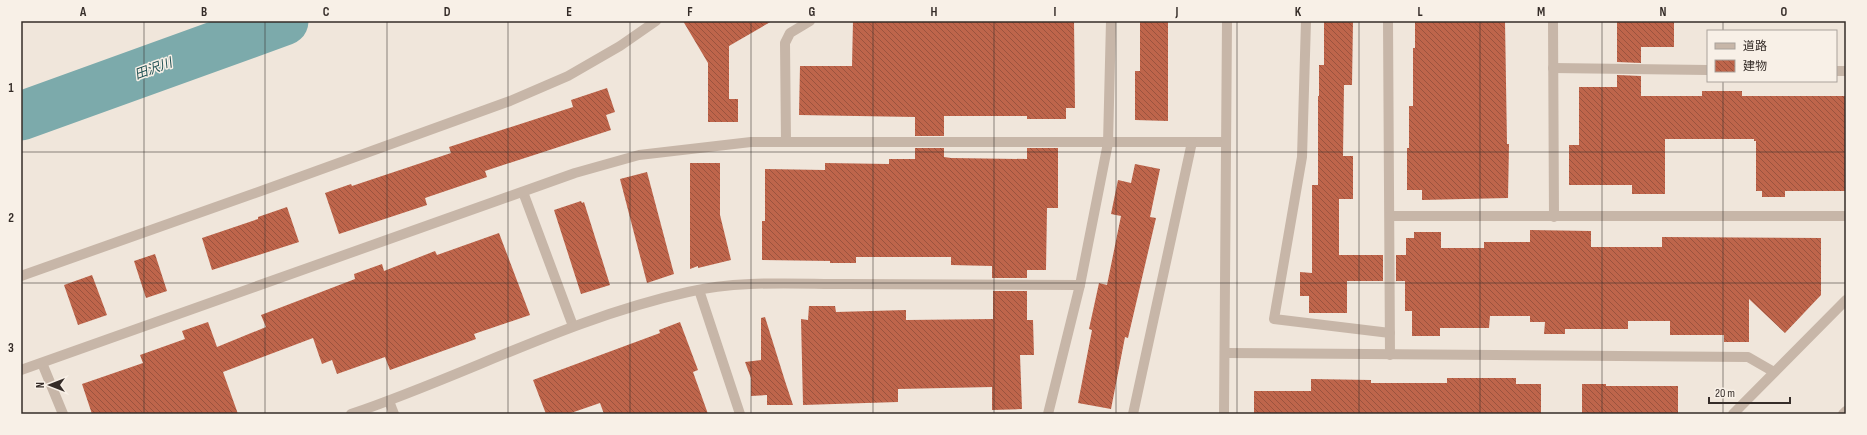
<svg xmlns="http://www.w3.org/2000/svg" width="1867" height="435" viewBox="0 0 1867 435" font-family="'Sofia Sans Condensed','Noto Sans JP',sans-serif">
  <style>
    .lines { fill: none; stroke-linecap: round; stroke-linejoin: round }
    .river { stroke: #7caaab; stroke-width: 49 }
    .building { fill: url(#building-back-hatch) }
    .minor { stroke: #c7b6a8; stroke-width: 10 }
    .grid { fill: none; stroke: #352c28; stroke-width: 1; stroke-opacity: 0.55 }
    .labels { text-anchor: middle; stroke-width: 3; stroke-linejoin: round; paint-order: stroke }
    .water-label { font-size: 13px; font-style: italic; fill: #205153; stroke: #f8f0e7 }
    .neatline { fill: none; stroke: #352c28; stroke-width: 1.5 }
    .grid-label { font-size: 13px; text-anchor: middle; font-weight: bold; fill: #352c28 }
  </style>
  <defs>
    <pattern id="building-back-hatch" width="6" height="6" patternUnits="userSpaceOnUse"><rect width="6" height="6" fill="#be654b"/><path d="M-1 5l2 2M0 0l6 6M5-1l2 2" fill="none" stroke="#9b533e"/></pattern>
  </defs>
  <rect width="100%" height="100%" fill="#f0e6db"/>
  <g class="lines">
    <path class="river" d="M 21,116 L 284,21"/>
  </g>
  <g class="building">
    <path d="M 683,21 L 772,21 L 729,46 L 729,99 L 738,99 L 738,122 L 708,122 L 708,63 Z"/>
    <path d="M 853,21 L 1074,21 L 1075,108 L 1066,108 L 1066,119 L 1027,119 L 1027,116 L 944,116 L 944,136 L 915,136 L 915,117 L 799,115 L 800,66 L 852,66 Z"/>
    <path d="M 1140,21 L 1168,21 L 1168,121 L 1135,120 L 1135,71 L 1140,71 Z"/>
    <path d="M 1324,21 L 1353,21 L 1352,85 L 1344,85 L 1343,156 L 1353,156 L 1353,199 L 1339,199 L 1339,255 L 1383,255 L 1383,281 L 1347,281 L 1347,313 L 1309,313 L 1309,296 L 1300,296 L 1300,272 L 1312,273 L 1312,185 L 1318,185 L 1318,96 L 1319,96 L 1319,65 L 1324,65 Z"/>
    <path d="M 1415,21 L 1505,21 L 1507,144 L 1509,144 L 1508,198 L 1422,200 L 1422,190 L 1407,190 L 1407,148 L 1409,148 L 1409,106 L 1413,106 L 1413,48 L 1415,48 Z"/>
    <path d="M 1617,21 L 1674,21 L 1674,47 L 1641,47 L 1641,63 L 1617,62 Z"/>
    <path d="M 1617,75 L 1641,76 L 1641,96 L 1702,96 L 1702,91 L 1742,91 L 1742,96 L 1846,96 L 1846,191 L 1785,191 L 1785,197 L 1762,197 L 1762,191 L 1756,191 L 1756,141 L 1754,141 L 1754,139 L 1665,139 L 1665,194 L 1632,194 L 1632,185 L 1569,185 L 1569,145 L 1579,145 L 1579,87 L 1617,87 Z"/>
    <path d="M 607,88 L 615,112 L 606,115 L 611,130 L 485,171 L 487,177 L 425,198 L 427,205 L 339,234 L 325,193 L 351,184 L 352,186 L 451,153 L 449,147 L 573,107 L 571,100 Z"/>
    <path d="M 915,148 L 944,148 L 944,157 L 951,158 L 1027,159 L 1027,148 L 1058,148 L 1058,208 L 1047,208 L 1046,270 L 1027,270 L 1027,278 L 992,278 L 992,266 L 951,265 L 951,257 L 856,257 L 856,263 L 830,263 L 830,261 L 762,260 L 762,221 L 765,221 L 765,169 L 825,170 L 825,163 L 889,164 L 889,159 L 915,159 Z"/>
    <path d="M 690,163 L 720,163 L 720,215 L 731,260 L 698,268 L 698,266 L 690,269 Z"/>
    <path d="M 1135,164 L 1160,169 L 1150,217 L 1156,218 L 1128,338 L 1125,337 L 1111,409 L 1078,403 L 1092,330 L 1089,329 L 1099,283 L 1107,285 L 1121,216 L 1111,214 L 1118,180 L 1131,183 Z"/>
    <path d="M 647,172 L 674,274 L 647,283 L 620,179 Z"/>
    <path d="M 581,201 L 582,203 L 584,202 L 610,285 L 581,294 L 554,210 Z"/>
    <path d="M 287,207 L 299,242 L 212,270 L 202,238 L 258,219 L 258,217 Z"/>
    <path d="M 1530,230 L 1591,231 L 1591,247 L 1662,247 L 1662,237 L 1821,238 L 1821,295 L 1785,333 L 1749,299 L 1749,342 L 1724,342 L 1724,335 L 1670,335 L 1670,321 L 1628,321 L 1628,329 L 1565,329 L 1565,334 L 1544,334 L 1545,322 L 1530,322 L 1530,316 L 1490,316 L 1489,328 L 1440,328 L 1440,336 L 1412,336 L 1412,311 L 1405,311 L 1405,281 L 1396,281 L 1396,255 L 1406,255 L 1406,238 L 1414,238 L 1414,232 L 1441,232 L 1441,248 L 1484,248 L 1484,242 L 1530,242 Z"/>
    <path d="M 499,233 L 530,315 L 474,334 L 476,339 L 390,370 L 385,357 L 337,374 L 332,360 L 322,364 L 313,338 L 223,372 L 238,414 L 92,414 L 82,384 L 143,363 L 140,355 L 185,339 L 182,331 L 208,322 L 217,347 L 266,327 L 261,315 L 355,279 L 354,274 L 382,264 L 384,271 L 435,251 L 437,255 Z"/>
    <path d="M 155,254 L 167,291 L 146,298 L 134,261 Z"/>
    <path d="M 92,275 L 107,315 L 78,325 L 64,285 Z"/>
    <path d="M 993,291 L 1027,291 L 1027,320 L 1033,320 L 1034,355 L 1020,355 L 1022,409 L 992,410 L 992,387 L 898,389 L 898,402 L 803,405 L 801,319 L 808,320 L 809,306 L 835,306 L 836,312 L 906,310 L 906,320 L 993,319 Z"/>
    <path d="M 765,317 L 785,381 L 793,405 L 767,405 L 767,395 L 751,396 L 751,378 L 745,362 L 761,360 L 761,318 Z"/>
    <path d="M 680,322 L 698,370 L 693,372 L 708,414 L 604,414 L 600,403 L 568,414 L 546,414 L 533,380 L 660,333 L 659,330 Z"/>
    <path d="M 1447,378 L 1516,378 L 1516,384 L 1541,384 L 1541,414 L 1254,414 L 1254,391 L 1311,391 L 1311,379 L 1371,380 L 1371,383 L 1447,383 Z"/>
    <path d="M 1582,384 L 1606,384 L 1606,386 L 1678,386 L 1678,414 L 1582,414 Z"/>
  </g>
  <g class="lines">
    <g class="minor">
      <path d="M 1306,21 L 1302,157 L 1274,319 L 1390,333"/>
      <path d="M 1388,21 L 1390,355"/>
      <path d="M 1553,21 L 1554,217"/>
      <path d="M 1553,68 L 1708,70"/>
      <path d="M 1836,71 L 1846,71"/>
      <path d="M 786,142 L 785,43 L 790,33 L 810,21"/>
      <path d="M 523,192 L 573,326"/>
      <path d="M 1390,216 L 1846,216"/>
      <path d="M 21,276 L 275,186 L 510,101 L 568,76 L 620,46 L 656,21"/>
      <path d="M 699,290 L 740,414"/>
      <path d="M 1225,353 L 1748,357 L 1774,372"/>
      <path d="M 42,363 L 63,414"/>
      <path d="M 21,370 L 575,173 L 639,155 L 751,142 L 1226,142"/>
      <path d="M 389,401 L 394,414"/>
      <path d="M 351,414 C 464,376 570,318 688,292 C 739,280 793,284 846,284 C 924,284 1002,285 1080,285"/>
      <path d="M 1048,414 L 1080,285 L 1108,143 L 1111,21"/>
      <path d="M 1133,414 L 1192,142"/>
      <path d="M 1224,414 L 1227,21"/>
      <path d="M 1733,414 L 1846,300"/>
      <path d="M 1843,414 L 1846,411"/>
    </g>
  </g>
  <path class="grid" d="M 144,21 L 144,414M 265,21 L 265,414M 387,21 L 387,414M 508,21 L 508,414M 630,21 L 630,414M 751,21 L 751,414M 873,21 L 873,414M 994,21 L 994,414M 1116,21 L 1116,414M 1237,21 L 1237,414M 1359,21 L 1359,414M 1480,21 L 1480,414M 1602,21 L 1602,414M 1723,21 L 1723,31M 1723,81 L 1723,414M 21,152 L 1846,152M 21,283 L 1846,283"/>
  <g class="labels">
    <g class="water-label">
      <text transform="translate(153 68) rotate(-20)" y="5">田沢川</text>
    </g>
  </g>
  <rect width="1867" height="435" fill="none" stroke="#f8f0e7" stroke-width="44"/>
  <rect x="1707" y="30" width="130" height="52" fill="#f8f0e7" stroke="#aaa29b"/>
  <rect x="1715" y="43" width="20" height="6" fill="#c7b6a8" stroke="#aaa29b"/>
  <text x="1743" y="50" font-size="12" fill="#352c28">道路</text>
  <rect x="1715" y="60" width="20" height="12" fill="url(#building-back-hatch)" stroke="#aaa29b"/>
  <text x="1743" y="70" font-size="12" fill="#352c28">建物</text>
  <g transform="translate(50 385) rotate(270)" stroke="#f8f0e7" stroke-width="3" paint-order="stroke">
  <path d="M0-3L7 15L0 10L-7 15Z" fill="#352c28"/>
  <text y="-6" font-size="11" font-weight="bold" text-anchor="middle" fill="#352c28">N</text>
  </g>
  <path d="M1709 397v6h81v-6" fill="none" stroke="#352c28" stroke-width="2"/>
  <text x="1715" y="397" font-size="12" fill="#352c28" stroke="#f8f0e7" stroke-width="3" paint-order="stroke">20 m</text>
  <rect x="22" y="22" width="1823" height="391" class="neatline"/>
  <g class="grid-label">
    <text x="83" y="16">A</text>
    <text x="204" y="16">B</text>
    <text x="326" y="16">C</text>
    <text x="447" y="16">D</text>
    <text x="569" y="16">E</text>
    <text x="690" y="16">F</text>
    <text x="812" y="16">G</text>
    <text x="934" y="16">H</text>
    <text x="1055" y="16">I</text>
    <text x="1177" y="16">J</text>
    <text x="1298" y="16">K</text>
    <text x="1420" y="16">L</text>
    <text x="1541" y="16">M</text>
    <text x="1663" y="16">N</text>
    <text x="1784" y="16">O</text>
    <text x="11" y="92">1</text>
    <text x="11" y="222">2</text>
    <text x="11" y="352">3</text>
  </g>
</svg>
